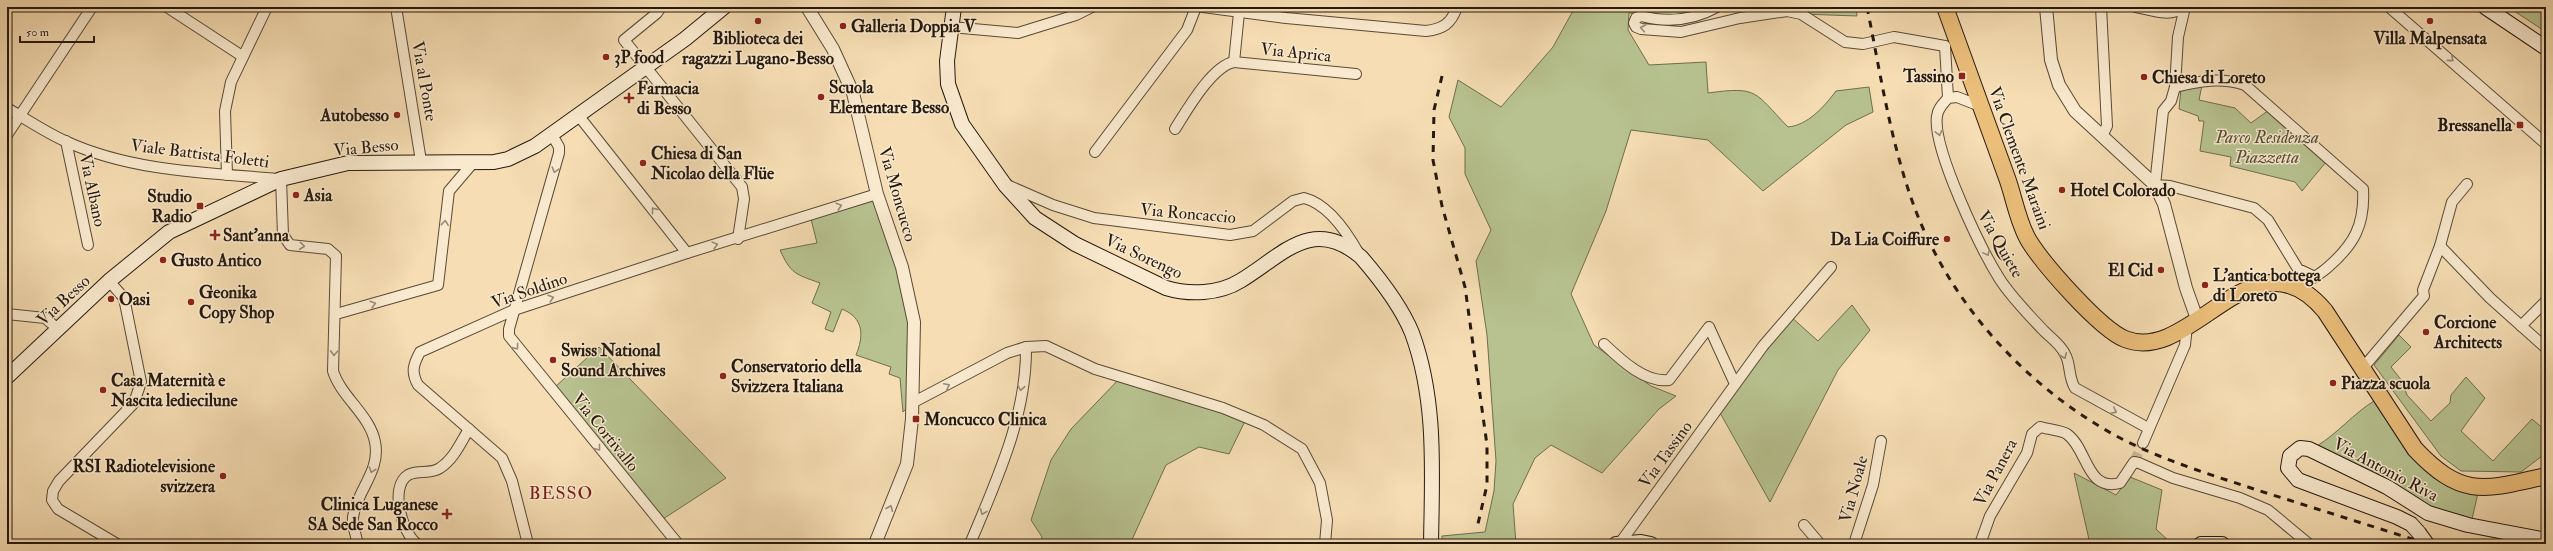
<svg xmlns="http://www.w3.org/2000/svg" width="2553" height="551" viewBox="0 0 2553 551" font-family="'IM FELL Double Pica',serif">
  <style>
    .green { fill: #b7c290; stroke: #6e6e4f }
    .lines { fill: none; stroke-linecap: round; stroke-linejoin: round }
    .minor-tunnel { stroke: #ccb692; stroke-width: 10; stroke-dasharray: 10 5; stroke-linecap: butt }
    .minor-casing { stroke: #594a37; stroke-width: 12 }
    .tertiary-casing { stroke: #594a37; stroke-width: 14 }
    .secondary-casing { stroke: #25190e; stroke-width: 16 }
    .primary-casing { stroke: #25190e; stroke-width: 18 }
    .minor { stroke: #f9e9ce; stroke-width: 10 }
    .tertiary { stroke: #f9e9ce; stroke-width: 12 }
    .secondary { stroke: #f9e9ce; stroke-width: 14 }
    .primary { stroke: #ebbe7a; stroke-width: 16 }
    .rail { stroke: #25190e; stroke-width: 3; stroke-dasharray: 7 7; stroke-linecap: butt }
    .secondary-bridge-casing { stroke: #25190e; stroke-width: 16; stroke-linecap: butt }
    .secondary-bridge { stroke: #f9e9ce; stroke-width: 14 }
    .oneway { stroke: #9a8b78 }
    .poi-dot { fill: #8f2418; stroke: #f9e9ce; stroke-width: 1.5 }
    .labels { text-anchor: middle; stroke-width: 3; stroke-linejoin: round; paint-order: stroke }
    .poi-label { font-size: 17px; font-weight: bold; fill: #25190e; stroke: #f9e9ce; text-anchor: start }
    .street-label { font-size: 17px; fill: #25190e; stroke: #f9e9ce }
    .park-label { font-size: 17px; font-style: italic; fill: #514c35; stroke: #f9e9ce }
    .neighbourhood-label { font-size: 18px; letter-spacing: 1px; fill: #7a1f14; stroke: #f9e9ce }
  </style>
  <rect width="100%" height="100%" fill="#f6ddb3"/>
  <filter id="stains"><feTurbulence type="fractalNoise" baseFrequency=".005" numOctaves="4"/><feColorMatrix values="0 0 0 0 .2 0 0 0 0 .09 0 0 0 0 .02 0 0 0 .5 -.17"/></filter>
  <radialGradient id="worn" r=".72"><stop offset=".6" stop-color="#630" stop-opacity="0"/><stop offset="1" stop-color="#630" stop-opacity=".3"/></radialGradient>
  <g class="green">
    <path d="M 1575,7 L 1704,7 L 1669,17 L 1629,13 L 1628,30 L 1649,65 L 1706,62 L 1708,93 C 1759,86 1754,92 1788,127 C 1808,125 1824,107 1836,91 L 1869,87 L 1873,112 L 1846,125 L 1763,191 L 1708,140 L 1631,130 L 1606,211 L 1571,294 L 1594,345 L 1651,386 L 1676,396 L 1659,409 L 1602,473 L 1551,445 L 1535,458 L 1513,504 L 1516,544 L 1442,544 L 1442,536 L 1485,532 L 1494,491 L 1496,461 L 1487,335 L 1476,261 L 1491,230 L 1465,174 L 1465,148 L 1449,117 L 1458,80 L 1501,107 L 1553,47 Z"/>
    <path d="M 1737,7 L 1856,7 L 1857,16 L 1801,14 L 1740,18 Z"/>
    <path d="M 2508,7 L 2546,7 L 2546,32 Z"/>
    <path d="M 2202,85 L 2199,100 L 2235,108 L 2251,123 L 2269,110 L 2326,162 L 2302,191 L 2295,182 L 2230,166 L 2231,157 L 2200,151 L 2204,121 L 2199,121 L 2198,116 L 2179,109 L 2181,89 Z"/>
    <path d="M 877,194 L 914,322 L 912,403 L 903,412 L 900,378 L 889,374 L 891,367 L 856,355 C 864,336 864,318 842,309 L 833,332 L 825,329 L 831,312 L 812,303 L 820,283 C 795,274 791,274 780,250 L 817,243 L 810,215 Z"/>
    <path d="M 1852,305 L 1870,330 L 1838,370 L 1770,502 L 1719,411 L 1790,316 L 1818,341 Z"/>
    <path d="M 2399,335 L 2411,347 L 2391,367 L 2402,381 L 2407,395 L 2431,421 L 2450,403 L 2451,395 L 2466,377 L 2485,398 L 2461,431 L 2493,461 L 2532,419 L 2546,431 L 2546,453 L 2521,472 L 2461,471 L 2441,456 L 2374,365 Z"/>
    <path d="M 599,347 L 726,478 L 663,519 L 555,387 Z"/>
    <path d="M 1121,377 L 1247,417 L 1229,454 L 1199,447 L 1166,465 L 1130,544 L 1041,544 L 1042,537 L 1031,520 L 1051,460 L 1071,429 Z"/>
    <path d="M 2374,401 L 2399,438 L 2478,493 L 2472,519 L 2427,509 L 2317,446 C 2338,433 2353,414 2374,401 Z"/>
    <path d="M 2074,473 L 2116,495 L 2130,477 L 2162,490 L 2156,529 L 2172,544 L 2090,544 Z"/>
  </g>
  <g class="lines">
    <path class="minor-tunnel" d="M 2134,462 L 2143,443"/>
    <g class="minor-casing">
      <g id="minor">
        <path d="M 167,7 L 242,56"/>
        <path d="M 396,7 L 421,161"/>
        <path d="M 661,7 L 657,13 L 624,40 L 742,187 L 744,199 L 738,239"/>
        <path d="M 1203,7 L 1286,18 L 1426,31 C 1443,29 1451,24 1457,7"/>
        <path d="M 1717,7 C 1692,21 1668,23 1641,16 L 1636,18 L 1634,23 L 1636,27 L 1641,29 L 1681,32 L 1740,18 L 1787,11 L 1801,14 L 1845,42 L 1863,44 L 1894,37 L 1945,46"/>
        <path d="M 2101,7 L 2107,126 L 2102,136"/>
        <path d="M 2136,7 C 2151,10 2171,18 2183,7"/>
        <path d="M 2185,7 L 2178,37 L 2175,87 L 2171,101 L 2163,111 L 2155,185 L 2170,186 L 2254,208 L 2268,220 L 2298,269 L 2315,277"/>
        <path d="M 2389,7 L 2546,144"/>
        <path d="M 1239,13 L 1234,62 L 1356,74"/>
        <path d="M 951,27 L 1018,33 L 1076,15 L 1092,7"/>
        <path d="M 1945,46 L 1948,98"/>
        <path d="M 2175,87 C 2199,81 2221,77 2245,85 L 2363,189 C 2365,225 2354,245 2327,268 C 2318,276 2307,280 2301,289"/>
        <path d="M 1980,106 L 1957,97 L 1948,98 C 1943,104 1938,108 1937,116 C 1932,148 1981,249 1999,278 C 2011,297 2029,315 2044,331 C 2051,338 2061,345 2065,354 C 2071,364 2068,377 2075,388 L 2148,428"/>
        <path d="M 7,108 C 26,119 45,132 65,141 C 132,172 210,173 281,179 L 283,235 L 290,245 L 328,249 L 336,256 L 333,371 C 341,397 370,415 375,442 C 381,471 357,490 353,517 C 352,525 356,536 358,544"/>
        <path d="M 578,115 L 687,253"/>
        <path d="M 1175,129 C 1187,110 1212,66 1234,62"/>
        <path d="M 551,133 L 559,147 L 559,153 L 509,329 L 509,336 L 678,544"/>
        <path d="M 7,135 L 92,7"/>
        <path d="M 66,141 L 88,245"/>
        <path d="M 1095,152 L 1187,30 L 1196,7"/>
        <path d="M 227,175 L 225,111 L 231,82 L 267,7"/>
        <path d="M 1007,185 L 1053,205 L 1094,218 L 1230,235 L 1253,231 L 1293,201 L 1304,198 C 1328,204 1348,234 1359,254"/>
        <path d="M 2440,246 L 2490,298 L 2546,348"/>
        <path d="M 109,281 L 124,298 L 141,382 L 134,403 L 59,481 L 53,491 L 52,500 L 58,509 L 117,544"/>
        <path d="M 7,314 L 45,318 L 58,329"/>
        <path d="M 336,314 L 438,285 L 449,191 L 472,164"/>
        <path d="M 2521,326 L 2546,301"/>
        <path d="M 1604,344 C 1621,360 1645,383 1669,380 L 1709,327 L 1735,384"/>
        <path d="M 1026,347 L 1046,346 L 1095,369 L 1223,408 L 1264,425 L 1302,449 L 1320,483 L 1327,520 L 1325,544"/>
        <path d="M 2362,369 L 2424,296 L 2423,290 L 2440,246 L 2452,202 L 2467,184"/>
        <path d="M 912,403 L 1007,353 L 1026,347 C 1027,416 996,481 970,544"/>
        <path d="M 2143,443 L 2185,345 L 2187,326"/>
        <path d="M 1804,525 L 1820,544"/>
        <path d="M 1620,543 L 1763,346 L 1831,267"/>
        <path d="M 417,544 C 402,533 389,487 408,475 C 418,469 430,475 440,468 C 454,459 461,442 469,429"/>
        <path d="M 528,544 L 512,481 L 502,458 L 418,385 C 411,372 413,365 420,352 L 514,310 L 687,253 L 877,194"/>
        <path d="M 1854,544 L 1873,485 L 1881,441"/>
        <path d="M 1980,544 L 1990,516 L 2027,453 L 2032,434 L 2040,427 C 2047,429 2061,430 2067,434 C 2088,449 2086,492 2120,483 L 2134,462 L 2139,463 L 2173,478 L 2240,498 L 2268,510 L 2309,544"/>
      </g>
    </g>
    <g class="tertiary-casing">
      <g id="tertiary">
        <path d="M 807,7 L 833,49 L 853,93 L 877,194 L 902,267 L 914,322 L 912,419 L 907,464 L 875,544"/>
        <path d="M 2046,7 L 2051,60 L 2059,85 L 2075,111 L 2155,185 L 2164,204 L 2186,288 L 2197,319"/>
      </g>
    </g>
    <g class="secondary-casing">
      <g id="secondary">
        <path d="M 954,7 L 947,61 L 948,84 L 962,124 L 1005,185 L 1035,218 L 1075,244 L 1166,288 C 1189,295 1219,294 1240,281 C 1282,256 1312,215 1361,257 C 1380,279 1401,306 1412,333 C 1437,401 1432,473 1431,544"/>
        <path d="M 2485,7 L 2546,48"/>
        <path d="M 7,377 L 109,281 L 169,232 L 281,179 L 348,163 L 494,162 L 508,159 L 535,146 L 685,39 L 724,7"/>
        <path d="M 2419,533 L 2411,524 L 2397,517 L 2298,480 L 2288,468 L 2290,456 L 2300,448 L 2309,449 L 2387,487 L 2428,513 L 2468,525 L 2546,540"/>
        <path d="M 1616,544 L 1641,542 L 1651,544"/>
        <path d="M 2201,544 L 2222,544"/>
      </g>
    </g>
    <g class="primary-casing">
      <path id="primary" d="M 1945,7 C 1966,64 1986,121 2007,178 C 2014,197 2018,223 2029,241 C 2044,265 2100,329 2125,339 C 2192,366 2253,225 2325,311 L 2415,449 C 2462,499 2485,490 2546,476"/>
    </g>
    <use href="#minor" class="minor"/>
    <use href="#tertiary" class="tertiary"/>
    <use href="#secondary" class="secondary"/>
    <use href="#primary" class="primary"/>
    <g class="rail">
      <path d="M 1867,7 C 1881,76 1891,147 1917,214 C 1955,310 2031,391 2122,439 C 2165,461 2212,475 2257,490 C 2314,508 2371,526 2428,544"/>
      <path d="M 1442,76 L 1434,110 L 1433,160 L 1442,206 L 1465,287 L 1487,445 L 1487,485 L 1477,528"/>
    </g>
    <g class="secondary-bridge-casing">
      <path id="secondary-bridge" d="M 2419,533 L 2427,544"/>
    </g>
    <use href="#secondary-bridge" class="secondary-bridge"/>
  </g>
  <defs><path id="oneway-chevron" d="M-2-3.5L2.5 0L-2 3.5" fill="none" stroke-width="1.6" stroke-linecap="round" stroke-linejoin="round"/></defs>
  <g class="oneway">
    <use href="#oneway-chevron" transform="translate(1643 28) rotate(-168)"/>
    <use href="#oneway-chevron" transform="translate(2451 59) rotate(41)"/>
    <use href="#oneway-chevron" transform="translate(1939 133) rotate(76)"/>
    <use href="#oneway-chevron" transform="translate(555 170) rotate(106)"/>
    <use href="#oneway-chevron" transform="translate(839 206) rotate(-18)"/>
    <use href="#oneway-chevron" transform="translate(654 210) rotate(-128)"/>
    <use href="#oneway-chevron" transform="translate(445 223) rotate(-84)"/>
    <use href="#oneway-chevron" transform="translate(715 245) rotate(-15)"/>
    <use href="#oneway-chevron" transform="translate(302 246) rotate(6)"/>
    <use href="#oneway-chevron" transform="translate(1987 253) rotate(62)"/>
    <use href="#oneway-chevron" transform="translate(551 298) rotate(-18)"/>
    <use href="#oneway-chevron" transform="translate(373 304) rotate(-16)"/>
    <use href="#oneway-chevron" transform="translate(516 347) rotate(53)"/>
    <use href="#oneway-chevron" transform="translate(334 353) rotate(93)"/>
    <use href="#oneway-chevron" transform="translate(2064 356) rotate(67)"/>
    <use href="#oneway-chevron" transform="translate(947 386) rotate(-26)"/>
    <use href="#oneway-chevron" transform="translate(1021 388) rotate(100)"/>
    <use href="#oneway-chevron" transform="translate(2114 411) rotate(27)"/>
    <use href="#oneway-chevron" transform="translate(598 448) rotate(51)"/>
    <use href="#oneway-chevron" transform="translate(372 470) rotate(109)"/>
    <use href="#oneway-chevron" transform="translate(890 508) rotate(-67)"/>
    <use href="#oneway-chevron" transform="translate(983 512) rotate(112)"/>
  </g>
  <g class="poi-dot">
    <circle cx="758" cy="21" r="4"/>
    <circle cx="2430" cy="21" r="4"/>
    <circle cx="843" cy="26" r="4"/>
    <circle cx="606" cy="57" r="4"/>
    <rect x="1958" y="72" width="8" height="8" rx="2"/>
    <circle cx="2144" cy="77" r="4"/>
    <circle cx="821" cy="97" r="4"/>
    <path d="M627 92h4v4h4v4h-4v4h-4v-4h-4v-4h4z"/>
    <circle cx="397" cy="115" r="4"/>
    <rect x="2516" y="121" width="8" height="8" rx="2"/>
    <circle cx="643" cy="163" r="4"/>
    <circle cx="2062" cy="190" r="4"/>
    <circle cx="296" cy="195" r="4"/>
    <rect x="196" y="202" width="8" height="8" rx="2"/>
    <path d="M213 229h4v4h4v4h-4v4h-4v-4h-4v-4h4z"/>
    <circle cx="1947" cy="239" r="4"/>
    <circle cx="163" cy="260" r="4"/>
    <circle cx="2161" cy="270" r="4"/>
    <circle cx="2205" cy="285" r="4"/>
    <circle cx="111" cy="299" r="4"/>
    <circle cx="191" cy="302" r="4"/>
    <circle cx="2426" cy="332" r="4"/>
    <circle cx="553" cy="360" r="4"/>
    <circle cx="723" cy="376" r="4"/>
    <circle cx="2333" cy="383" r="4"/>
    <circle cx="103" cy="390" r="4"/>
    <rect x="912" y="415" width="8" height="8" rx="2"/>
    <circle cx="223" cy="476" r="4"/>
    <path d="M445 508h4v4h4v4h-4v4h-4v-4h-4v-4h4z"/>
  </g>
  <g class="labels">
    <g class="poi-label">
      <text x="851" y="32">Galleria Doppia V</text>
      <text x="758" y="44" text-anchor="middle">Biblioteca dei<tspan x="758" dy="20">ragazzi Lugano-Besso</tspan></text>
      <text x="2430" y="44" text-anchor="middle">Villa Malpensata</text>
      <text x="614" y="63">3P food</text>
      <text x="1954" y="82" text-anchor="end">Tassino</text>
      <text x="2152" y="83">Chiesa di Loreto</text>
      <text x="829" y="93">Scuola<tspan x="829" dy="20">Elementare Besso</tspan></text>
      <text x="637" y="94">Farmacia<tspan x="637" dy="20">di Besso</tspan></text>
      <text x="389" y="121" text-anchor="end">Autobesso</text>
      <text x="2512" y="131" text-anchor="end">Bressanella</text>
      <text x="651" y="159">Chiesa di San<tspan x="651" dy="20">Nicolao della Flüe</tspan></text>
      <text x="2070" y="196">Hotel Colorado</text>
      <text x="304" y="201">Asia</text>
      <text x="192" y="202" text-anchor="end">Studio<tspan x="192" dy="20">Radio</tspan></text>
      <text x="223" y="241">Sant'anna</text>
      <text x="1939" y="245" text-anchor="end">Da Lia Coiffure</text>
      <text x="171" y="266">Gusto Antico</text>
      <text x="2153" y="276" text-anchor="end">El Cid</text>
      <text x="2213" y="281">L'antica bottega<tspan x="2213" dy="20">di Loreto</tspan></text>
      <text x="199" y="298">Geonika<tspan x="199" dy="20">Copy Shop</tspan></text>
      <text x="119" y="305">Oasi</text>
      <text x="2434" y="328">Corcione<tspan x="2434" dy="20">Architects</tspan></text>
      <text x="561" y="356">Swiss National<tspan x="561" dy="20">Sound Archives</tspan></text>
      <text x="731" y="372">Conservatorio della<tspan x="731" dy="20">Svizzera Italiana</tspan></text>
      <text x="111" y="386">Casa Maternità e<tspan x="111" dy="20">Nascita lediecilune</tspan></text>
      <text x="2341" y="389">Piazza scuola</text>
      <text x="924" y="425">Moncucco Clinica</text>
      <text x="215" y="472" text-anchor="end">RSI Radiotelevisione<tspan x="215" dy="20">svizzera</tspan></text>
      <text x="438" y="510" text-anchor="end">Clinica Luganese<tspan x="438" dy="20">SA Sede San Rocco</tspan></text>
    </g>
    <g class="street-label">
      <text transform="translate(1296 52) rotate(6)" y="6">Via Aprica</text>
      <text transform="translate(425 81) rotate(80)" y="6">Via al Ponte</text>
      <text transform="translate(366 147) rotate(-5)" y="6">Via Besso</text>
      <text transform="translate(200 153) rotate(7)" y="6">Viale Battista Foletti</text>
      <text transform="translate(2020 158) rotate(70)" y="6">Via Clemente Maraini</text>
      <text transform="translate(93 190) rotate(78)" y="6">Via Albano</text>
      <text transform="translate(898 194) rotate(74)" y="6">Via Moncucco</text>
      <text transform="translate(1188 213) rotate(5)" y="6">Via Roncaccio</text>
      <text transform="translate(2001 244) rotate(60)" y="6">Via Quiete</text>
      <text transform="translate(1144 256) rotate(25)" y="6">Via Sorengo</text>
      <text transform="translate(529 290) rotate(-19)" y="6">Via Soldino</text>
      <text transform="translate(63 300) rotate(-43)" y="6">Via Besso</text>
      <text transform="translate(606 432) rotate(51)" y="6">Via Cortivallo</text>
      <text transform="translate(1665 454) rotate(-54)" y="6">Via Tassino</text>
      <text transform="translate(2386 469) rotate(28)" y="6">Via Antonio Riva</text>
      <text transform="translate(1995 472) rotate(-62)" y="6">Via Panera</text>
      <text transform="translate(1853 489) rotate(-75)" y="6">Via Noale</text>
    </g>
    <g class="park-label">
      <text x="2267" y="143">Parco Residenza<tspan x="2267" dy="20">Piazzetta</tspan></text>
    </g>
    <g class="neighbourhood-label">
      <text x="561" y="499">BESSO</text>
    </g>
  </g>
  <rect width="2553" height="551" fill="none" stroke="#f6ddb3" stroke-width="24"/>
  <rect x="8" y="8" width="2537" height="535" fill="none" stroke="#25190e" stroke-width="2"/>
  <rect x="12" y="12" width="2529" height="527" fill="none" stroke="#25190e"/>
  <path d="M20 36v6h74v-6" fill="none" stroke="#25190e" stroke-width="2"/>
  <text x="26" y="36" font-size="12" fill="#25190e" stroke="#f9e9ce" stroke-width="3" paint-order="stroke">50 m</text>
  <rect width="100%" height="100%" filter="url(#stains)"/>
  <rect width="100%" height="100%" fill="url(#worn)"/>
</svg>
